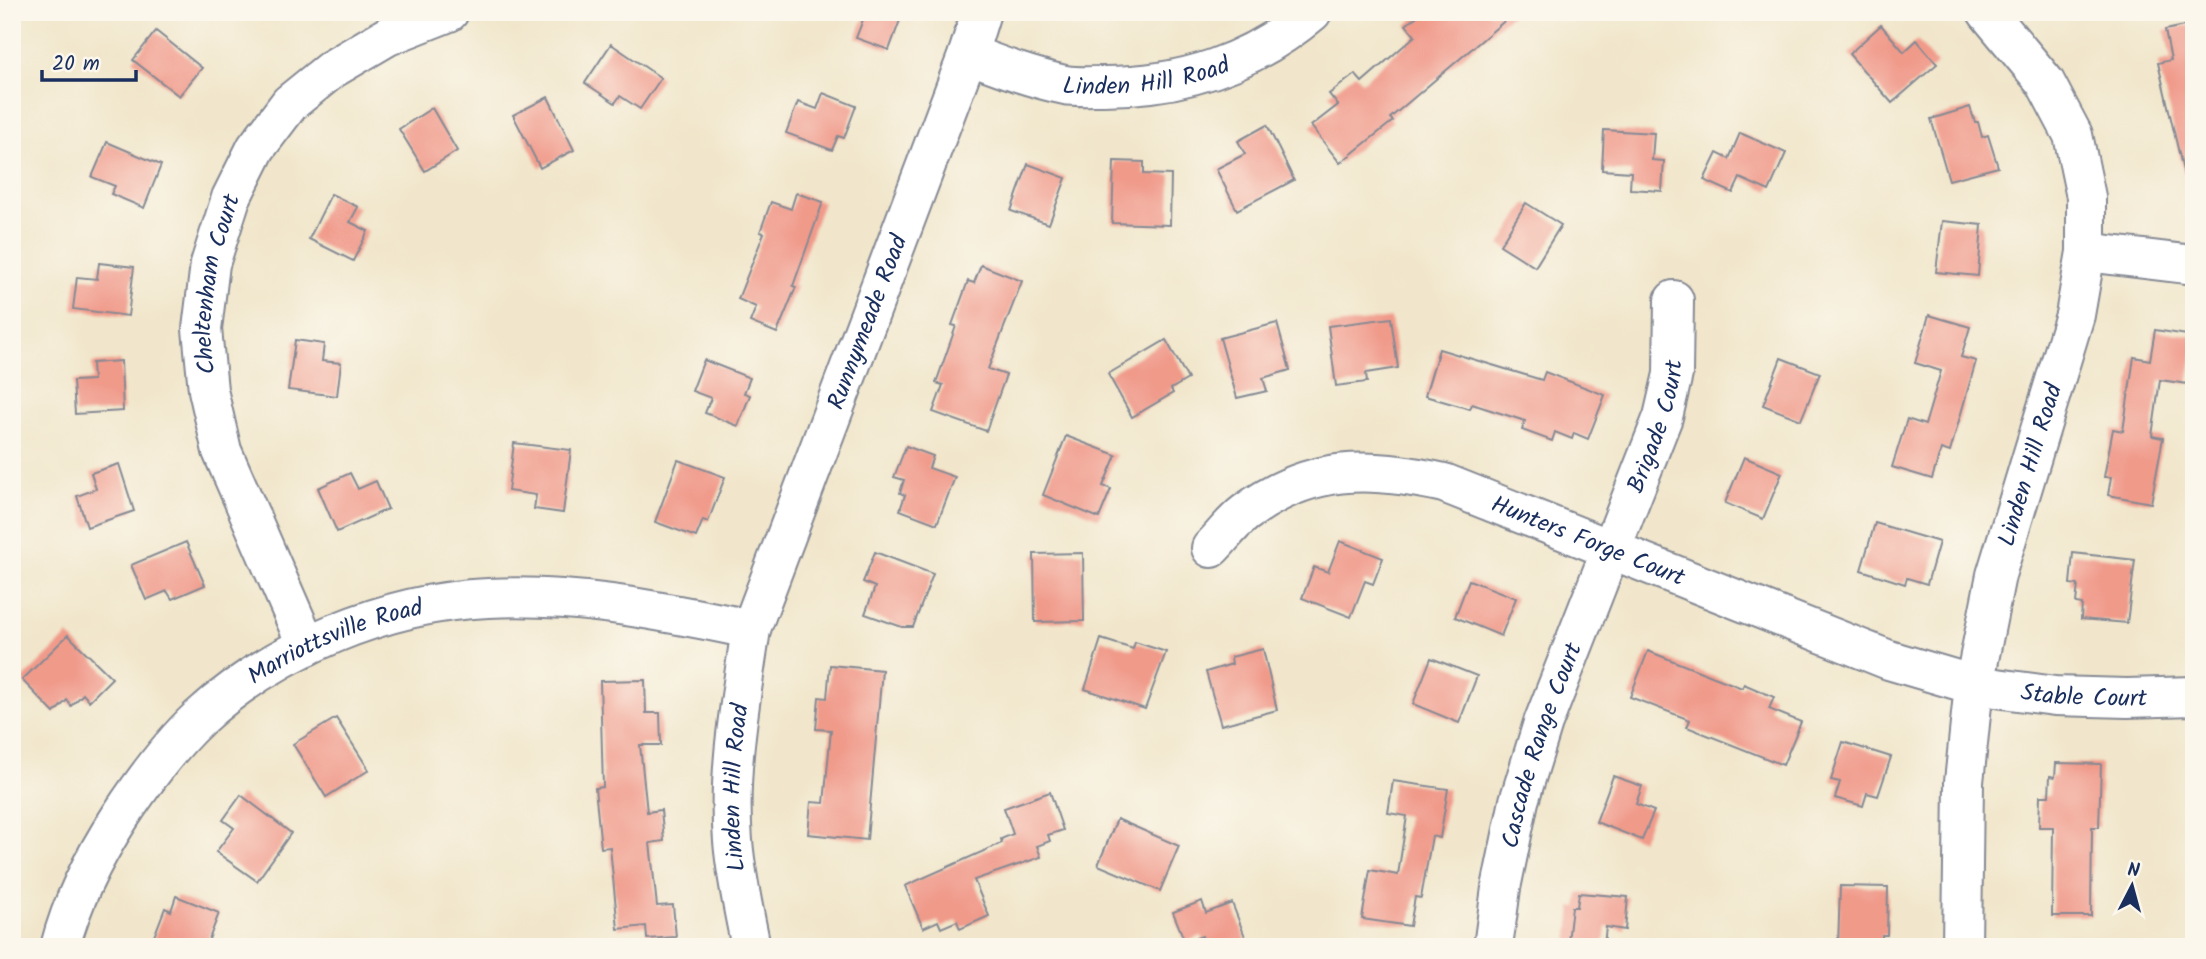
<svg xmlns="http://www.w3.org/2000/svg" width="2206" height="959" viewBox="0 0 2206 959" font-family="Kalam,sans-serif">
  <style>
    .building { fill: #f09a8a }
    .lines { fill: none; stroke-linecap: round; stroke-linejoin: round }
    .minor-casing { stroke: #868a94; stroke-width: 42 }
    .minor { stroke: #fff; stroke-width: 38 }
    .labels { text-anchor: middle; stroke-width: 5; stroke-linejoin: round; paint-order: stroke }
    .street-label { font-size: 24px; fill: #1b2f5e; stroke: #fbf7ec }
  </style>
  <rect width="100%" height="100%" fill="#fbf7ec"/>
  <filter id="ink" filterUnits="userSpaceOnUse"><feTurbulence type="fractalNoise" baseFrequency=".0143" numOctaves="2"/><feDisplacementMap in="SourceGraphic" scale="14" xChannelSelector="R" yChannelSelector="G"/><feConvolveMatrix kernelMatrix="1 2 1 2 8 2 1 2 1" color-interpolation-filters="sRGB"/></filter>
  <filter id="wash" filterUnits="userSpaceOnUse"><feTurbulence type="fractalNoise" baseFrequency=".00686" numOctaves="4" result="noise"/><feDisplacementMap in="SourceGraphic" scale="28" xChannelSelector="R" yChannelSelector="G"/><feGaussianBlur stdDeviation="1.57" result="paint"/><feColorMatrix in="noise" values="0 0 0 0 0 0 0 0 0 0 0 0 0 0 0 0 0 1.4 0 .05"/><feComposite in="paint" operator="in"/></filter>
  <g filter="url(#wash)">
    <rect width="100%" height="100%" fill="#f1e6cb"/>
    <g id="blocks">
      <g class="building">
        <path d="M 866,12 L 903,12 L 889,50 L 856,38 Z"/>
        <path d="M 1422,12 L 1515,12 L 1390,118 L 1393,121 L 1340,163 L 1311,126 L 1338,105 L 1329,94 L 1355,74 L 1362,82 L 1415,36 L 1406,25 Z"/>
        <path d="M 2194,24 L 2194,174 L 2184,175 L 2158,63 L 2171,60 L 2165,30 Z"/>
        <path d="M 1881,25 L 1904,52 L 1917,40 L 1937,64 L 1892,103 L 1849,54 Z"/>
        <path d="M 156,31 L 202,68 L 179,96 L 133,60 Z"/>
        <path d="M 611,44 L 661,78 L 640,109 L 620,96 L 615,103 L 585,83 Z"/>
        <path d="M 823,93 L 856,106 L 844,138 L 838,136 L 832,150 L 786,133 L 798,102 L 817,109 Z"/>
        <path d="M 548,97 L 574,150 L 540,168 L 513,115 Z"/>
        <path d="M 1970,107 L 1975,122 L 1978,122 L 1982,137 L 1988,135 L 1998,167 L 1949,180 L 1931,119 Z"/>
        <path d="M 432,108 L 457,151 L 425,171 L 399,129 Z"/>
        <path d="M 1267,125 L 1294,180 L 1237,210 L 1216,169 L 1245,154 L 1238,141 Z"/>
        <path d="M 1604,130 L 1654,133 L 1652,160 L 1664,161 L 1662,191 L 1630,189 L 1631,172 L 1602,170 Z"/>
        <path d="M 1740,133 L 1786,153 L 1769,191 L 1740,178 L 1733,193 L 1704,180 L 1717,153 L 1729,159 Z"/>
        <path d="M 107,142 L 161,165 L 144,208 L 111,194 L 115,186 L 92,177 Z"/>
        <path d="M 1114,161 L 1144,162 L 1144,174 L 1171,175 L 1170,225 L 1112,223 Z"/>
        <path d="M 1028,164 L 1066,178 L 1049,224 L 1011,211 Z"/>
        <path d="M 796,193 L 823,202 L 793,286 L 796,287 L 777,333 L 750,322 L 756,307 L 738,299 L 764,233 L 760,232 L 771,202 L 791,209 Z"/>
        <path d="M 331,194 L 358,207 L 350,222 L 368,231 L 353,261 L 309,239 Z"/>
        <path d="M 1526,203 L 1561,225 L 1535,267 L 1500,245 Z"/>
        <path d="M 1942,221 L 1982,225 L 1978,276 L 1936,272 Z"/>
        <path d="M 99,263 L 134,267 L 128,316 L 73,309 L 77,277 L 97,279 Z"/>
        <path d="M 981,265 L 1022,281 L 988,369 L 1006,375 L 986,431 L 933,412 L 943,385 L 936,383 L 956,326 L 952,325 L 968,281 L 974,283 Z"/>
        <path d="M 1929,315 L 1970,327 L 1961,357 L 1976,361 L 1950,452 L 1941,449 L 1932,479 L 1892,467 L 1907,419 L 1925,425 L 1941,371 L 1915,363 Z"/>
        <path d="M 1391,318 L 1398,368 L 1366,373 L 1367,382 L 1336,386 L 1328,326 Z"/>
        <path d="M 1277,323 L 1290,370 L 1263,378 L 1267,391 L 1237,398 L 1220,338 Z"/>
        <path d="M 2155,330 L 2194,336 L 2194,349 L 2188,384 L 2160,380 L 2152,436 L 2163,438 L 2151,503 L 2108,495 L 2111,477 L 2104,477 L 2113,429 L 2123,431 L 2134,357 L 2150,360 Z"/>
        <path d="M 295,340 L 324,344 L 322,361 L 341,363 L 337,396 L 288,390 Z"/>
        <path d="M 1166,340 L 1188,379 L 1171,389 L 1173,393 L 1132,417 L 1108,374 Z"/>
        <path d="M 1439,349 L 1542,380 L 1545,372 L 1605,395 L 1588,439 L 1574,433 L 1572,439 L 1555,432 L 1552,441 L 1522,430 L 1525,421 L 1472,404 L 1470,409 L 1425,396 Z"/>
        <path d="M 1781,358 L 1820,373 L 1801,420 L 1763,405 Z"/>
        <path d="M 704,360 L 750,378 L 744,393 L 750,395 L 738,426 L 705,413 L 711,398 L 692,391 Z"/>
        <path d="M 121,361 L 123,411 L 75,414 L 73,381 L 93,380 L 92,363 Z"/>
        <path d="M 1066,436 L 1116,455 L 1103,486 L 1111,489 L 1099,518 L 1043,495 Z"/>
        <path d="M 514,443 L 571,450 L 563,513 L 534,509 L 536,495 L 508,491 Z"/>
        <path d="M 906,446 L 933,456 L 929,468 L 955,477 L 937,524 L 900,510 L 905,495 L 900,493 L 904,480 L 894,477 Z"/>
        <path d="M 1744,457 L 1782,473 L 1763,519 L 1725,503 Z"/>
        <path d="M 678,460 L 725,477 L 708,522 L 703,520 L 696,537 L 655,522 Z"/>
        <path d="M 119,464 L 134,511 L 87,527 L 77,496 L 96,489 L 91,473 Z"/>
        <path d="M 350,473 L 358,489 L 376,481 L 388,509 L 337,532 L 318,488 Z"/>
        <path d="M 1875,523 L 1939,542 L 1927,584 L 1907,578 L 1905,584 L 1861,570 Z"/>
        <path d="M 1340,541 L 1383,558 L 1373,584 L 1365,581 L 1351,617 L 1302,598 L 1314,567 L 1328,572 Z"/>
        <path d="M 186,542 L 205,585 L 172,599 L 167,591 L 146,600 L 131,565 Z"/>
        <path d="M 875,552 L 933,574 L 913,627 L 902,627 L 865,614 L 875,587 L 863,582 Z"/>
        <path d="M 1083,553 L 1084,621 L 1035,622 L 1034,554 Z"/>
        <path d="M 2073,553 L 2135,560 L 2127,623 L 2081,619 L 2082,604 L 2076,603 L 2078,585 L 2070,584 Z"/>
        <path d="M 1469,580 L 1516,598 L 1501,636 L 1455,617 Z"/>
        <path d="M 68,635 L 112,678 L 89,701 L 83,694 L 71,706 L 67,700 L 54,713 L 22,680 Z"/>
        <path d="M 1101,639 L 1133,649 L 1135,642 L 1166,652 L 1145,709 L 1085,689 Z"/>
        <path d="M 1263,649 L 1277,710 L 1221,725 L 1206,672 L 1232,664 L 1231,657 Z"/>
        <path d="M 1648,651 L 1742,688 L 1744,684 L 1774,697 L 1769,709 L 1801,722 L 1783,765 L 1687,727 L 1690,720 L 1630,697 Z"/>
        <path d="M 1431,658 L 1477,676 L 1459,723 L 1413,704 Z"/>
        <path d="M 830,665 L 882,670 L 867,840 L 808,834 L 811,802 L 824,803 L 831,730 L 816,729 L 819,697 L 827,698 Z"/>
        <path d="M 645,680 L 646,713 L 660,713 L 661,745 L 640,745 L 647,812 L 661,810 L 664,841 L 650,843 L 657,906 L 673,905 L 676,937 L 647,939 L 646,926 L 618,929 L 610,847 L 601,848 L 595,788 L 603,787 L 600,681 Z"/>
        <path d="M 336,718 L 369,770 L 326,797 L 293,744 Z"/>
        <path d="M 1843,742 L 1891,757 L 1878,796 L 1867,793 L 1863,806 L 1835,798 L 1840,782 L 1831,780 Z"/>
        <path d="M 2056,763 L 2101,764 L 2099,827 L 2092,827 L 2091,916 L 2052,916 L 2053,827 L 2039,827 L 2040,796 L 2049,796 L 2050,776 L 2055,777 Z"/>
        <path d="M 1613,776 L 1642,786 L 1636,804 L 1654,811 L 1642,840 L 1596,822 Z"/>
        <path d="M 1393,781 L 1448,789 L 1440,838 L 1432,836 L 1421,898 L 1415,897 L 1410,926 L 1362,919 L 1370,870 L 1398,875 L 1407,816 L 1388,813 Z"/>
        <path d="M 1050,792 L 1063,830 L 1048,835 L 1050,841 L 1037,846 L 1041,857 L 974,880 L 989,916 L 960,929 L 957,921 L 941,928 L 938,921 L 923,928 L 905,886 L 1002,843 L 1001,839 L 1013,834 L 1004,808 Z"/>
        <path d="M 241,795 L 291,833 L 257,881 L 216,852 L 234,828 L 223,820 Z"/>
        <path d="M 1117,819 L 1179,846 L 1160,891 L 1098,865 Z"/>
        <path d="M 1840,886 L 1888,887 L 1887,935 L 1882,935 L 1882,947 L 1838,947 Z"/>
        <path d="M 1579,893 L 1628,897 L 1625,930 L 1606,927 L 1604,945 L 1568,942 L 1572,907 L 1577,907 Z"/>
        <path d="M 176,896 L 219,913 L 206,947 L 150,947 L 165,908 L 171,911 Z"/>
        <path d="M 1202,901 L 1206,913 L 1232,903 L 1249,947 L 1206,947 L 1202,936 L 1185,942 L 1173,912 Z"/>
      </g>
    </g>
  </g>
  <g filter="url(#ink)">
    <use href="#blocks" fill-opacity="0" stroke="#868a94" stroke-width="2"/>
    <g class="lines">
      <g class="minor-casing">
        <g id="minor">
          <path id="s1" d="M 968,54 C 1000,66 1031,78 1065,85 C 1077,87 1091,86 1103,86 C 1182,86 1251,64 1312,12"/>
          <path d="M 2086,252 L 2194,265"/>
          <path id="s2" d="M 1211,548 C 1222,537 1232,523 1245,513 C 1309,465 1369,466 1444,483 L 1889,660 L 1974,685 L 2055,696 L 2127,698 L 2194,696"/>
          <path id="s3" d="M 307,646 L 222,451 L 208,390 L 202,329 L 210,264 L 231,198 L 256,148 L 290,103 L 332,69 L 388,36 L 449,12"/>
          <path id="s4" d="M 60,947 C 72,901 94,857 120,817 C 143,782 168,747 199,718 C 274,649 387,602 488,598 C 578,593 664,612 751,629"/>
          <path id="s5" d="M 751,947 C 744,912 736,877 733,841 C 727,771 741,698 751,629 L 968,54 L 981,12"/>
          <path id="s6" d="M 1493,947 L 1501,888 L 1519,801 L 1543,723 L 1663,417 L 1673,374 L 1674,300"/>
          <path id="s7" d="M 1962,947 L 1964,782 L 1974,685 L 1996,575 L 2075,315 L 2086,252 L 2086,197 L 2073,135 L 2045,82 L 1987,12"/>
        </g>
      </g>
      <use href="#minor" class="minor"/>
    </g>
  </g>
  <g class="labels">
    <g class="street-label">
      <text dy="8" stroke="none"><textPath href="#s1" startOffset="184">Linden Hill Road</textPath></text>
      <text dy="8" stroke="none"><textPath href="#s3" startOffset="383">Cheltenham Court</textPath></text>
      <text dy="8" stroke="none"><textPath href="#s5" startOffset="649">Runnymeade Road</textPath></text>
      <text dy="8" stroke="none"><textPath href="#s6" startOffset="548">Brigade Court</textPath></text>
      <text dy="8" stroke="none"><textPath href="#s7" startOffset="490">Linden Hill Road</textPath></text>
      <text dy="8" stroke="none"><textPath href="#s2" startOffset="413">Hunters Forge Court</textPath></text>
      <text dy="8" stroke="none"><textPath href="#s4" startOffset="429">Marriottsville Road</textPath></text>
      <text dy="8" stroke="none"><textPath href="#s2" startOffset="936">Stable Court</textPath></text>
      <text dy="8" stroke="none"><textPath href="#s6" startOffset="208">Cascade Range Court</textPath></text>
      <text dy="8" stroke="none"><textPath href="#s5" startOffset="161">Linden Hill Road</textPath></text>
    </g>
  </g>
  <rect width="2206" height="959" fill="none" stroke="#fbf7ec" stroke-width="42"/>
  <g transform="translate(2132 886) rotate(6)" stroke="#fbf7ec" stroke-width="5" paint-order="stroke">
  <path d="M0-5L12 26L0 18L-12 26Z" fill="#1b2f5e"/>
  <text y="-10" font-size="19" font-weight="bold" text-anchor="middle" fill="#1b2f5e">N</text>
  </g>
  <path d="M42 70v10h94v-10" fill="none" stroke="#1b2f5e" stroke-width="3.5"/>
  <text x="52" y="70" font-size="21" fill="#1b2f5e" stroke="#fbf7ec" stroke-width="5" paint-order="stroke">20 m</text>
</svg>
